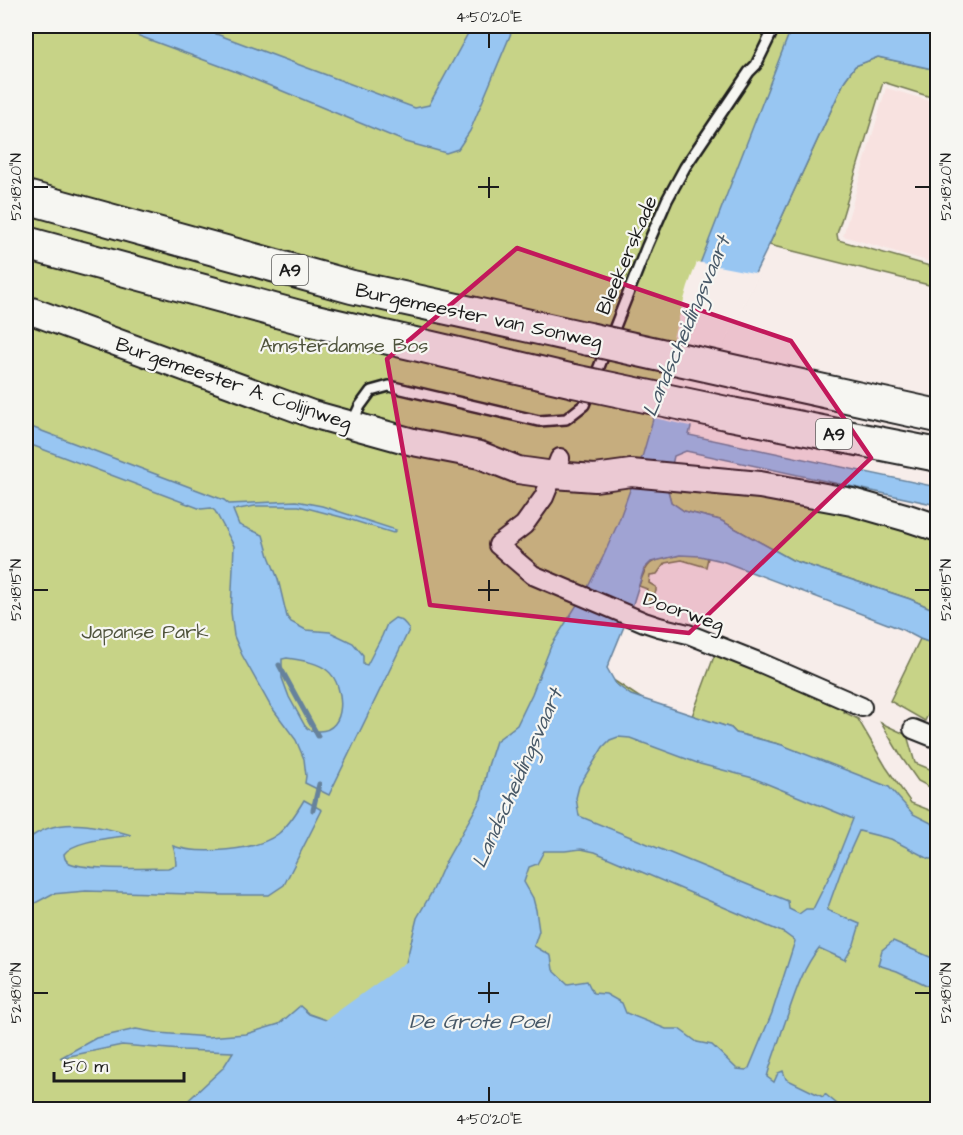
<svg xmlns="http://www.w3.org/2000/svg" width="963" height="1135" viewBox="0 0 963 1135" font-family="'Architects Daughter',sans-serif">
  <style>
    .built { fill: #f8e2e0 }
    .green { fill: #c7d387; stroke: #727852; stroke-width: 1.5 }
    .water { fill: #98c6f2; stroke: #66829c; stroke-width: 1.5; fill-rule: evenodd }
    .pier { fill: #f7edea }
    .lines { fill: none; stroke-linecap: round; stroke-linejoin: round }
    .stream { stroke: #66829c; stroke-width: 5 }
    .canal { stroke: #98c6f2; stroke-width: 18 }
    .lane-casing { stroke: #1c1c1c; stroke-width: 14 }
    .street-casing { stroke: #1c1c1c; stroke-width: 22 }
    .secondary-casing { stroke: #1c1c1c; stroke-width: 30 }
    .highway-casing { stroke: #1c1c1c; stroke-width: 36 }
    .lane { stroke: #f6f6f2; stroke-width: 9 }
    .street { stroke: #f6f6f2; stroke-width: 18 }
    .secondary { stroke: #f6f6f2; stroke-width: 26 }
    .highway { stroke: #f6f6f2; stroke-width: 32 }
    .highway-bridge-casing { stroke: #1c1c1c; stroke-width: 36; stroke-linecap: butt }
    .highway-bridge { stroke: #f6f6f2; stroke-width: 32 }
    .marked { fill: #c2185b; fill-opacity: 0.2; stroke: #c2185b; stroke-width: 4.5; stroke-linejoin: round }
    .ticks { fill: none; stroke: #1c1c1c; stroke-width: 2 }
    .labels { text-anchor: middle; stroke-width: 4.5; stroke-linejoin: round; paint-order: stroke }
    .shield { fill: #f6f6f2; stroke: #5d5d5c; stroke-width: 1.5 }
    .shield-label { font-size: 18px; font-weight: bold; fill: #1c1c1c }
    .street-label { font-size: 20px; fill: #1c1c1c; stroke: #f6f6f2 }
    .park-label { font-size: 20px; fill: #4f533c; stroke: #f6f6f2 }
    .water-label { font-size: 21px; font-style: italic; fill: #475867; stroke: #f6f6f2 }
    .neatline { fill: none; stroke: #1c1c1c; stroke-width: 2 }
    .ticks-label { font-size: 15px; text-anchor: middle; fill: #1c1c1c }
  </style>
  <rect width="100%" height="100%" fill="#f7edea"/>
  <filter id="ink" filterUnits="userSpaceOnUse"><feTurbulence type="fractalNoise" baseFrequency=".0167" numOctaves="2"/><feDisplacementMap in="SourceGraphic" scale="12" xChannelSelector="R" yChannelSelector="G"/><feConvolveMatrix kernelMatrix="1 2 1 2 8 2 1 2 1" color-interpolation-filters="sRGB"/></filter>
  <g filter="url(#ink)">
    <path class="built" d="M 886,88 L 937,103 L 937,264 L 843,236 Z"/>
    <g class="green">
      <path d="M 26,26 L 812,26 L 610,564 L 607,676 L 648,703 L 898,798 L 782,745 L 736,733 L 731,728 L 692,716 L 716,651 L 846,707 L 844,712 L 858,719 L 886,767 L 911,803 L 937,813 L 937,1109 L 26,1109 Z"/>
      <path d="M 913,26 L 937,26 L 937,38 L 929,35 Z"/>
      <path d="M 878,57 L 937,70 L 937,99 L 883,82 L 837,234 L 838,240 L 937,268 L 937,287 L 769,245 L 845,80 L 855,66 Z"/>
      <path d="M 667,487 L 773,497 L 880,520 L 937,537 L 937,611 L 910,599 L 792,560 L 720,520 L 684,511 L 671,502 Z"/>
      <path d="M 680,555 L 700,555 L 708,558 L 706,567 L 682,560 L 665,563 L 657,574 L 650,575 L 649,583 L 656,587 L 656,591 L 650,605 L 643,601 L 647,589 L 639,586 C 648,557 653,561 680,555 Z"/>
      <path d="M 920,639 L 937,645 L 937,695 L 925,721 L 890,701 Z"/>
      <path d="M 881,723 L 907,735 L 915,763 L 937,772 L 937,791 L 918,781 L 902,758 Z"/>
    </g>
    <g class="water">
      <path d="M 112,26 L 195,26 L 415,108 L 429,105 L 472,26 L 514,26 L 470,131 L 458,149 L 446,153 L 406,142 L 234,71 Z"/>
      <path d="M 792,26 L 913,26 L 929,35 L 937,38 L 937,70 L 878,57 L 855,66 L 845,80 L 769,245 L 718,349 L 696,406 L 689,435 L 937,487 L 937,505 L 686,451 L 674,456 L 667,487 L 671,502 L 684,511 L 720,520 L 792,560 L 910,599 L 937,611 L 937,645 L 920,639 L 901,629 L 722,561 L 700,556 L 680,555 L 651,562 L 644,569 L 632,607 L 607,668 L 616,684 L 631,695 L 731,728 L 736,733 L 782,745 L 889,787 L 913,814 L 937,826 L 937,859 L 929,859 L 891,839 L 859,831 L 841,871 L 827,910 L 860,924 L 854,944 L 845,960 L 819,948 C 800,971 792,1004 782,1031 C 777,1047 771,1061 767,1077 L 774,1082 L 778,1073 L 783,1071 L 786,1079 L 823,1097 L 825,1094 L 843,1109 L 179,1109 L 223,1068 L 233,1052 L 181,1050 L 122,1045 L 60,1058 L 96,1038 L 136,1029 L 159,1033 L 208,1037 L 246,1034 L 279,1024 L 300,1006 L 309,1014 L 329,1021 L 343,1022 L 387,995 L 403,975 L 417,918 L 433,890 L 446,861 L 481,799 L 488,766 L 496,741 L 517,725 L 532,694 L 551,646 L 587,589 L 603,557 L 618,523 L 643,454 L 691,287 ZM 618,737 L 630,738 L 700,764 L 753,778 L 853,819 L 834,867 L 813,909 L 806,909 L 799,914 L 789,909 L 788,901 L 579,816 L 576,798 L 579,786 L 603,747 L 610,740 ZM 581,849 L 595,852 L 784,933 L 795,941 L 772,1013 L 749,1068 L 746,1070 L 737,1069 L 712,1045 L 697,1042 L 679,1029 L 666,1029 L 626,1013 L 622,1003 L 606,994 L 593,993 L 587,981 L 568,984 L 553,970 L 551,956 L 534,946 L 539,931 L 536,910 L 533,898 L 524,882 L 529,867 L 537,864 L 544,851 L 565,851 Z"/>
      <path d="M 26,425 L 224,500 L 229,504 L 296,501 L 322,506 L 396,530 L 393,533 L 345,518 L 299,506 L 255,506 L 233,510 L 239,525 L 263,535 L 269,556 L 278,579 L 287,617 L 291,622 L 306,630 L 330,632 L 353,643 L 363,655 L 363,664 L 367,665 L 382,636 L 387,624 L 395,618 C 402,619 406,623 409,630 L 329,795 L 305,783 L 306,776 L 304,759 L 296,740 L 270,705 L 242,655 L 234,636 L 231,612 L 234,546 L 215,511 L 211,508 L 201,509 L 26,443 ZM 287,658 C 300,660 318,662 328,671 C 345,685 348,732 318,731 C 312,731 309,731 305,726 L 289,697 L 282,678 L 282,659 Z"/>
      <path d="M 304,800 L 322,810 L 284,885 L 269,895 L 224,895 L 86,891 L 52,894 L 26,908 L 26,841 C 55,815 97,825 131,835 C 114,838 74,840 64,854 C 65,858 64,860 68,862 C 82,871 149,868 168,868 L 176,865 L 175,853 L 173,846 C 199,855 256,851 278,834 C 289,825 297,812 304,800 Z"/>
      <path d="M 893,941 L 937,960 L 937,990 L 897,971 L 878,965 L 882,950 Z"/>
    </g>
    <path class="pier" d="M 697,262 L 759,274 L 721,350 L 699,407 L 694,427 L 650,417 L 688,286 Z"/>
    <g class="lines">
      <g class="stream">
        <path d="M 279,665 L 318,736"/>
        <path d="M 313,810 L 319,784"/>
      </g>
      <path class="canal" d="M 319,1036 L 423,961"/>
      <g class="lane-casing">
        <path id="lane" d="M 352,423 L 360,406 L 371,391 L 389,386 L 539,421 L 566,419 L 584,405 L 647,246 L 667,200 L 685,167 L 749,72 L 756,65 L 775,26"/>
      </g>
      <g class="street-casing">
        <g id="street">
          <path d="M 560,458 L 544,497 L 524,525 L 498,545 L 533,575 L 644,622 L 659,627 L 688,634 L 761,663 L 862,707"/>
          <path d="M 913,729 L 938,739"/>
        </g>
      </g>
      <g class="secondary-casing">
        <path id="secondary" d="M 26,309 L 312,414 L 413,442 L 480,455 L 518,470 L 554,475 L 595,478 L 631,473 L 760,485 L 852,502 L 908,518 L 938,528"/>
      </g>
      <g class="highway-casing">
        <g id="highway">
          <path d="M 26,197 L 352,287 L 589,339"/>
          <path d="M 26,243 L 303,318 L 574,381"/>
          <path d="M 746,374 L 938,416"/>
          <path d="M 731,414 L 938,455"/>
        </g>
      </g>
      <use href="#lane" class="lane"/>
      <use href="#street" class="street"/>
      <use href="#secondary" class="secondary"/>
      <use href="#highway" class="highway"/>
      <g class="highway-bridge-casing">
        <g id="highway-bridge">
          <path d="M 589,339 L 746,374"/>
          <path d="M 574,381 L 731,414"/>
        </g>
      </g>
      <use href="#highway-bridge" class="highway-bridge"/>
    </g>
  </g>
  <path class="marked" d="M 517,248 L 791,341 L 871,458 L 689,633 L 430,605 L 387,359 Z"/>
  <path class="ticks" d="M 489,33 L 489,48M 489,177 L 489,198M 33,187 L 48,187M 478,187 L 499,187M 915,187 L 930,187M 489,580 L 489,601M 33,590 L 48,590M 478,590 L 499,590M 915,590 L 930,590M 489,982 L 489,1003M 33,993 L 48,993M 478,993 L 499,993M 915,993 L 930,993M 489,1087 L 489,1102"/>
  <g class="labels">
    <g class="shield">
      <rect x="272" y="255" width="36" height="30" rx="4.5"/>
      <rect x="816" y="419" width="36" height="30" rx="4.5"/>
    </g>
    <g class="shield-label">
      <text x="290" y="276">A9</text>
      <text x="834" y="440">A9</text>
    </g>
    <g class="street-label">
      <text transform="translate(626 255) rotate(-67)" y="7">Bleekerskade</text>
      <text transform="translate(479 315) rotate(12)" y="7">Burgemeester van Sonweg</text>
      <text transform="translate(234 383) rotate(19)" y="7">Burgemeester A. Colijnweg</text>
      <text transform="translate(684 611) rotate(19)" y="7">Doorweg</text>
    </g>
    <g class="park-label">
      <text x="344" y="352">Amsterdamse Bos</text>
      <text x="145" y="638">Japanse Park</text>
    </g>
    <g class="water-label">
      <text transform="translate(686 326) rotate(-67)" y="7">Landscheidingsvaart</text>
      <text transform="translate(517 778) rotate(-66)" y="7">Landscheidingsvaart</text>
      <text x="479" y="1028">De Grote Poel</text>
    </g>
  </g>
  <rect width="963" height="1135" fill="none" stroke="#f6f6f2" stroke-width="66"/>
  <path d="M54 1072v9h130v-9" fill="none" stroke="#1c1c1c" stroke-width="3"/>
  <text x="63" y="1072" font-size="18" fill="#1c1c1c" stroke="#f6f6f2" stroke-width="4.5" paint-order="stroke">50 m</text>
  <rect x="33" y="33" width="897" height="1069" class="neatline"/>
  <g class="ticks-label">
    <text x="489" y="22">4°50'20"E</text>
    <text transform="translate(16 187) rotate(-90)" y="5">52°18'20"N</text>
    <text transform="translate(946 187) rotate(-90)" y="5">52°18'20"N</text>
    <text transform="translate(16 590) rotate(-90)" y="5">52°18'15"N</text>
    <text transform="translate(946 590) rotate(-90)" y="5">52°18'15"N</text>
    <text transform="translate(16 993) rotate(-90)" y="5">52°18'10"N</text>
    <text transform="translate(946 993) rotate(-90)" y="5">52°18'10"N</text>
    <text x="489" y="1124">4°50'20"E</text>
  </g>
</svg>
